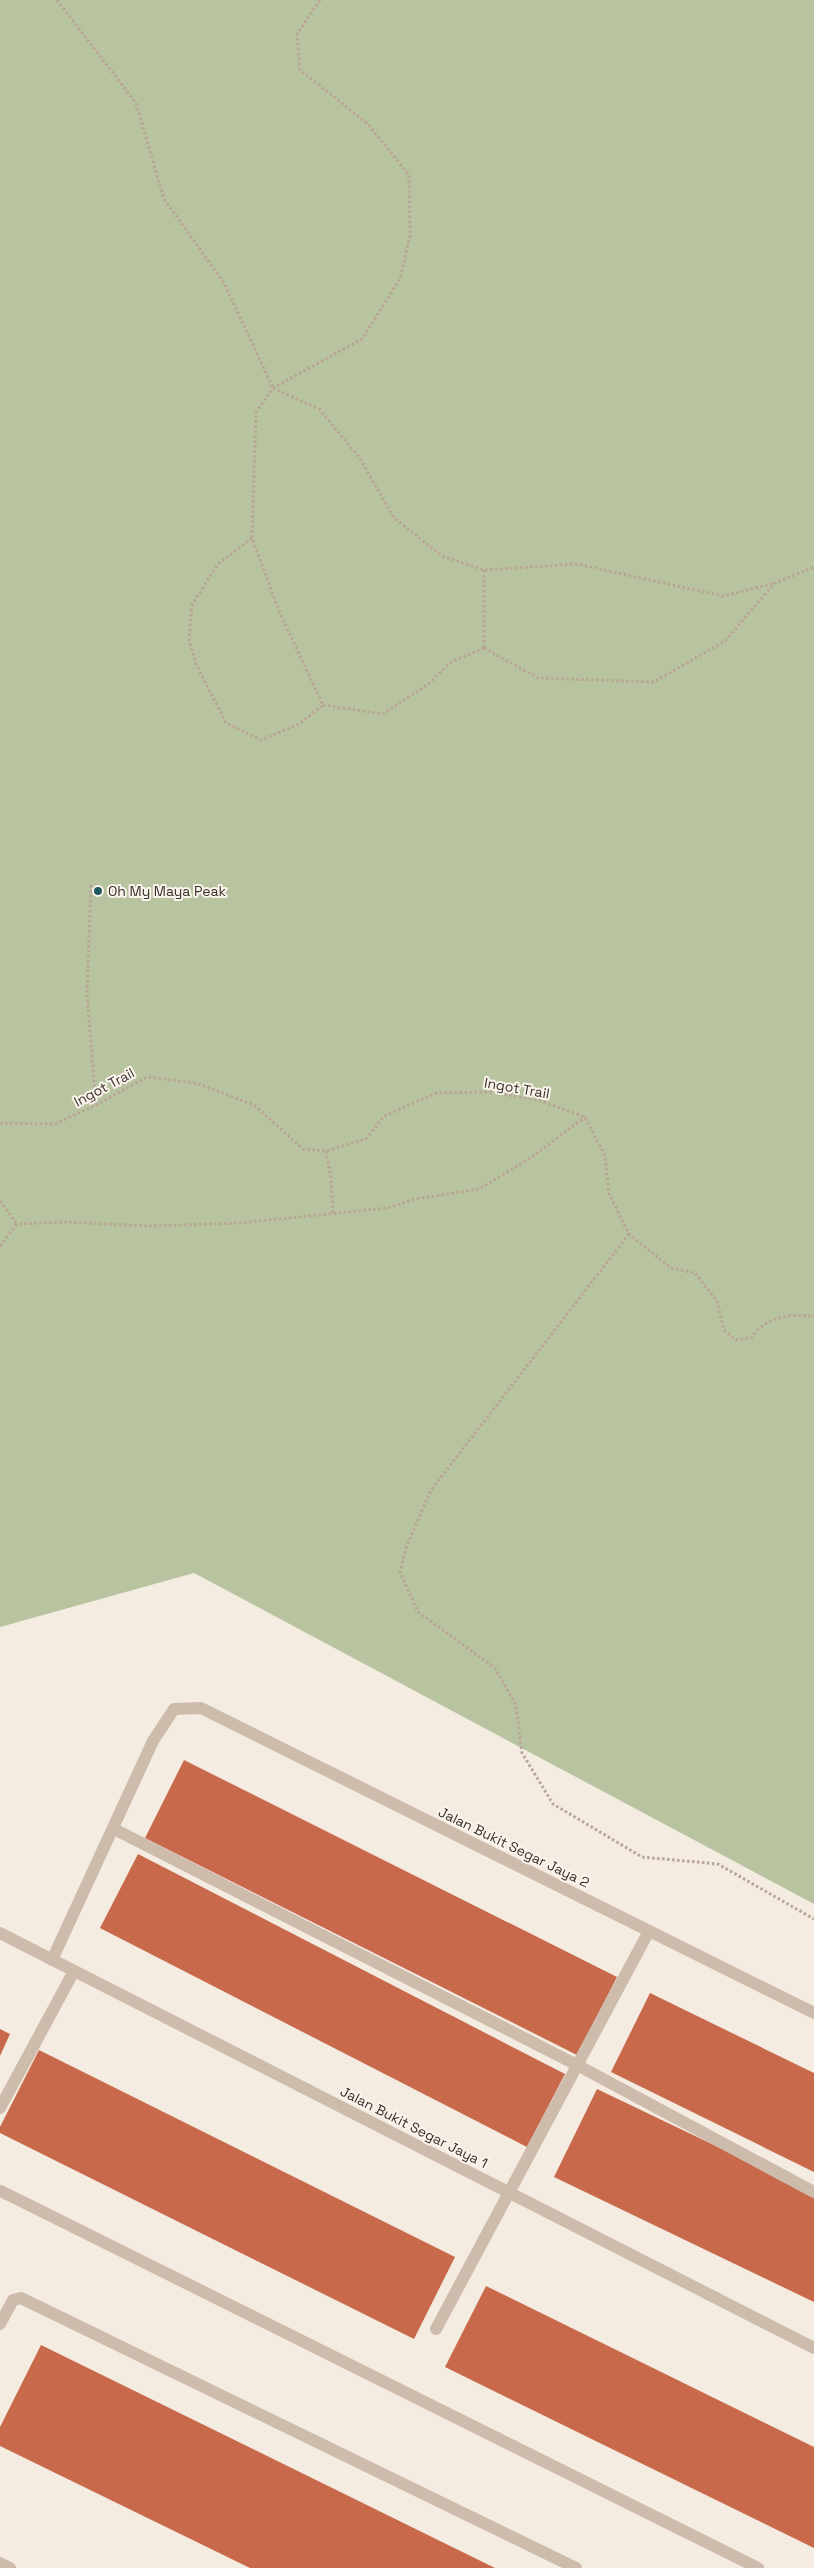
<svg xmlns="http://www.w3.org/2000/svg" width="814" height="2568" viewBox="0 0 814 2568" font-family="'Space Grotesk',sans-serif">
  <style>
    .green { fill: #b8c4a0 }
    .building { fill: #c8694b }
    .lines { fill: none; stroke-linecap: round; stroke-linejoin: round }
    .path { stroke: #b9a596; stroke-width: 3; stroke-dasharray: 2.5 2.5; stroke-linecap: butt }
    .service { stroke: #cdbbac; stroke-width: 12 }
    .minor { stroke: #cdbbac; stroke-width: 12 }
    .poi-dot { fill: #1f5a5e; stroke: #fbf5ee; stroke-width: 2 }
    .labels { text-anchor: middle; stroke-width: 4; stroke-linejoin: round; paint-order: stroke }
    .poi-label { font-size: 14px; fill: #3b302b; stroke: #fbf5ee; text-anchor: start }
    .street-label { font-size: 14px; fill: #3b302b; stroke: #fbf5ee }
  </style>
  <rect width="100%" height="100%" fill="#f4ebe1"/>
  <path class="green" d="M 0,0 L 814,0 L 814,1904 L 194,1573 L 0,1627 Z"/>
  <g class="building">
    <path d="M 184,1760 L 617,1977 L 577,2055 L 145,1838 Z"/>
    <path d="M 138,1854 L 565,2074 L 527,2147 L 100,1928 Z"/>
    <path d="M 650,1993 L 814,2073 L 814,2172 L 611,2072 Z"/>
    <path d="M 0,2029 L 10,2034 L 0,2056 Z"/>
    <path d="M 39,2050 L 455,2257 L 414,2339 L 0,2133 L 0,2127 Z"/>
    <path d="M 597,2089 L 814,2193 L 814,2302 L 554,2177 Z"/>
    <path d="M 486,2286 L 814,2447 L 814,2548 L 445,2367 Z"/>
    <path d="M 41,2345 L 495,2568 L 250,2568 L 0,2446 L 0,2427 Z"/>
  </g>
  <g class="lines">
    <g class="path">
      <path d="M 57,0 L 136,103 L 164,199 L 224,283 L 273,388"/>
      <path d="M 320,0 L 297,34 L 300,70 L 368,124 L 409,175 L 410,236 L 400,279 L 362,339 L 273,388 L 256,412 L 252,538 L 279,611 L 323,705"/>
      <path d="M 273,388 L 319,409 L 359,457 L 394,518 L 442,556 L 484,570 L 577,564 L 723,596 L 775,583"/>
      <path d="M 252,538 L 218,564 L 192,605 L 189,640 L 196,664 L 226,723 L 261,740 L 299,724 L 323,705"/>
      <path d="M 484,570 L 484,648"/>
      <path d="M 484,648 L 538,678 L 654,682 L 725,641 L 775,583 L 814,567"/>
      <path d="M 323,705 L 383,714 L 427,685 L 451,662 L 484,648"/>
      <path d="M 91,885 L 87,994 L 96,1105"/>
      <path d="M 0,1123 L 55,1124 L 96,1105 L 147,1077 L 196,1083 L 254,1105 L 303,1149 L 326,1151 L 366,1139 L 384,1116 L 437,1093 L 491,1092 L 538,1100 L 585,1117 L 605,1156 L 609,1194 L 629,1234 L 671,1268 L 695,1273 L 717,1301 L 724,1330 L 736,1340 L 752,1337 C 766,1316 790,1314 814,1316"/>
      <path d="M 326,1151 L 331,1179 L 333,1213"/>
      <path d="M 0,1201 L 17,1224"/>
      <path d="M 629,1234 L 431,1490 L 407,1545 L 400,1572 L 418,1612 L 495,1668 L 516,1705 L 522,1753 L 553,1804 L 642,1857 L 718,1864 L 814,1919"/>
      <path d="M 0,1246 L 17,1224 L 65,1222 L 150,1226 L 238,1223 L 387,1208 L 415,1199 L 479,1189 L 532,1157 L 585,1117"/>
    </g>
    <g class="service">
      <path d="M 114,1829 L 577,2065 L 814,2192"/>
      <path d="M 0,2108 L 74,1971"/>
      <path d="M 1,2191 L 758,2568"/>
      <path d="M 0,2324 L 13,2300 L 21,2298 L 576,2568"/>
      <path d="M 436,2329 L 649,1931"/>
      <path d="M 0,2563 L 10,2568"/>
    </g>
    <g class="minor">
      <path d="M 0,1933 L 814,2348"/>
      <path d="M 52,1960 L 153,1741 L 174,1709 L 201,1708 L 814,2013"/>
    </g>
  </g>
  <circle class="poi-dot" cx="98" cy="891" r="5"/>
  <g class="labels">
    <g class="poi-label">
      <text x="108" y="896">Oh My Maya Peak</text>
    </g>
    <g class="street-label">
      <text transform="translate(104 1087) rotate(-28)" y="5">Ingot Trail</text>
      <text transform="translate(517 1088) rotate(10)" y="5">Ingot Trail</text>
      <text transform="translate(514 1847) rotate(26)" y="5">Jalan Bukit Segar Jaya 2</text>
      <text transform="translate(414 2127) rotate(27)" y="5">Jalan Bukit Segar Jaya 1</text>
    </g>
  </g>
</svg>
